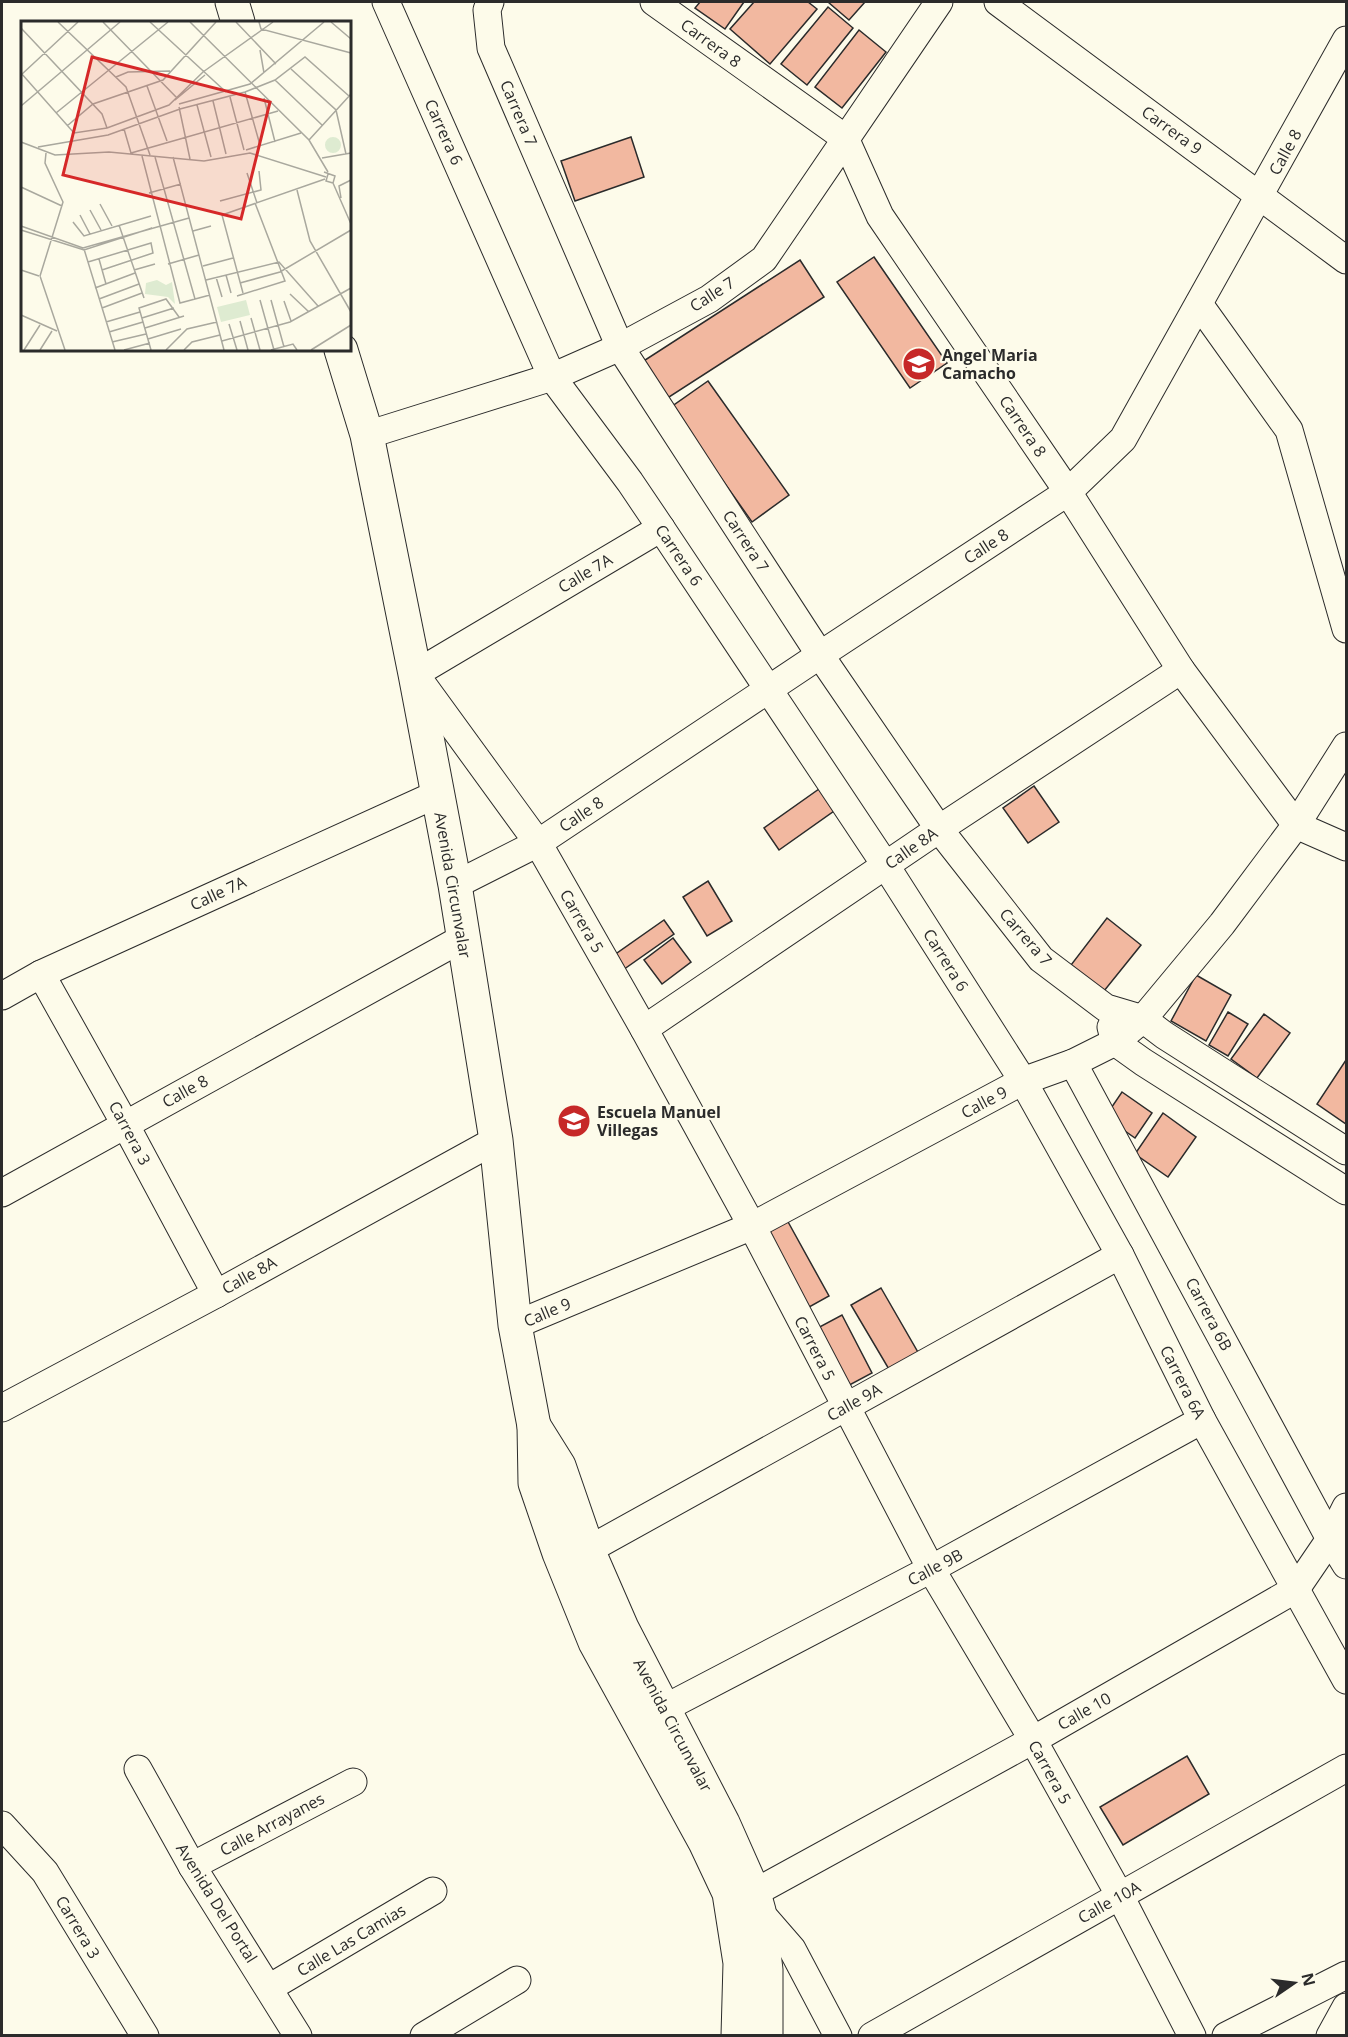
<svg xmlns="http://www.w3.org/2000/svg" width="1348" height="2037" viewBox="0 0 1348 2037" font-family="'Open Sans',sans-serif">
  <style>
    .building { fill: #f2b8a0; stroke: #2b2b2b; stroke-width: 1.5 }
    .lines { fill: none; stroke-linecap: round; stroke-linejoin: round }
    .minor-casing { stroke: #2b2b2b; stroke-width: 29 }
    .major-casing { stroke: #2b2b2b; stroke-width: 35 }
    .minor { stroke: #fdfbea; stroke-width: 27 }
    .major { stroke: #fdfbea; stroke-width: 33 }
    .labels { text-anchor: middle; stroke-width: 4.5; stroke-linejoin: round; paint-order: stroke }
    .street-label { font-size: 16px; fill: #2b2b2b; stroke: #fdfbea }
    .poi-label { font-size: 16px; font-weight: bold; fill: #2b2b2b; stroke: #fdfbea; text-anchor: start }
    .inset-road { fill: none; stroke: #a9a89e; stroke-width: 1.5 }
    .view { fill: #d62828; fill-opacity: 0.15; stroke: #d62828; stroke-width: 3 }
    .inset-edge { fill: none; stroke: #2b2b2b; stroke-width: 3 }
  </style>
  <rect width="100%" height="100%" fill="#fdfbea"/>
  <g class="building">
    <path d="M 700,2 L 744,2 L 725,29 L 695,8 Z"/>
    <path d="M 754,2 L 808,2 L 817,9 L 770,64 L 730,29 Z"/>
    <path d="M 828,2 L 865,2 L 849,20 Z"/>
    <path d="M 828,7 L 853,28 L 807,85 L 781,64 Z"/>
    <path d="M 859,30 L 886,52 L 842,108 L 815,87 Z"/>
    <path d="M 631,137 L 644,177 L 575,201 L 561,161 Z"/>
    <path d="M 874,257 L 947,363 L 910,388 L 837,282 Z"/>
    <path d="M 800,260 L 824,297 L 666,399 L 642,362 Z"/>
    <path d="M 708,381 L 789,495 L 752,522 L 671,407 Z"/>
    <path d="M 1034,786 L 1059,822 L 1028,843 L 1003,808 Z"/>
    <path d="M 819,789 L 834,811 L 779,850 L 764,828 Z"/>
    <path d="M 708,881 L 732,921 L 707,936 L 683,897 Z"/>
    <path d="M 1107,918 L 1141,945 L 1104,991 L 1071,965 Z"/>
    <path d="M 664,920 L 674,934 L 620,972 L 610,958 Z"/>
    <path d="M 673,938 L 691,962 L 662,984 L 644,960 Z"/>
    <path d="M 1196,975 L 1231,995 L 1206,1041 L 1171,1021 Z"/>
    <path d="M 1228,1012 L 1248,1024 L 1228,1056 L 1209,1045 Z"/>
    <path d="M 1264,1014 L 1290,1033 L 1257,1078 L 1231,1059 Z"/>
    <path d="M 1346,1060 L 1346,1124 L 1317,1104 Z"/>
    <path d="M 1122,1092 L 1152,1113 L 1135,1138 L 1105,1117 Z"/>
    <path d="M 1163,1113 L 1196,1137 L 1168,1177 L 1135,1154 Z"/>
    <path d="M 787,1220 L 829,1296 L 802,1311 L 761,1235 Z"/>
    <path d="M 881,1288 L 919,1354 L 890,1371 L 851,1305 Z"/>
    <path d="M 842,1315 L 872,1373 L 842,1389 L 812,1331 Z"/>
    <path d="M 1187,1756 L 1209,1794 L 1123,1845 L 1100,1807 Z"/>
  </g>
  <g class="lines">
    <g class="minor-casing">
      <g id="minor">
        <path d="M 386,2 L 552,377 L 630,482 L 661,528 L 886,866 L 1023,1081 L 1120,1255 L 1202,1420 L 1346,1680"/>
        <path d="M 490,2 L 487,10 L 491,48 L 620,347 L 820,655 L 939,829 L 1041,959 L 1106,1008 L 1143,1019 L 1164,1035 L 1346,1151"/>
        <path d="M 654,2 L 845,138 L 880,216 L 1068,492 L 1181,670 L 1296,825 L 1346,847"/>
        <path d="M 998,2 L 1346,260"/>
        <path d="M 1199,304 L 1289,430 L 1346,629"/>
        <path d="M 367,435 L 552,377 L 620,347 L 709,299 L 764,259 L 939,2"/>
        <path d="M 661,528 L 415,674 L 538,843 L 644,1029 L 752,1226 L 931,1569 L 1033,1740 L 1120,1896 L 1192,2036"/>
        <path d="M 455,885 L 538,843 L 820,655 L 1068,492 L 1123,439 L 1346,40"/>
        <path d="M 41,974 L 125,1124 L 216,1294"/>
        <path d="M 2,996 L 41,974 L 437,794"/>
        <path d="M 1111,1027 L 1115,1042 L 1143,1062 L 1346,1191"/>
        <path d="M 644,1029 L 939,829 L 1181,670"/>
        <path d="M 1073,1063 L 1330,1539 L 1346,1565"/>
        <path d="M 2,1193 L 463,938"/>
        <path d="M 515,1325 L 752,1226 L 1023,1081 L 1073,1063 L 1115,1042 L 1143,1019 L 1222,924 L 1296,825 L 1346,746"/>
        <path d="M 2,1408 L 216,1294 L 496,1140"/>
        <path d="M 588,1550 L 1120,1255"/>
        <path d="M 665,1708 L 931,1569 L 1202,1420"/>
        <path d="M 138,1769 L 192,1866 L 298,2036"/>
        <path d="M 2,1825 L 45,1872 L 145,2036"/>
        <path d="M 192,1866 L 353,1782"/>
        <path d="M 754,1893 L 1033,1740 L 1296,1589 L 1330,1539 L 1346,1507"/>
        <path d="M 759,1911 L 792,1949 L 838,2036"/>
        <path d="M 269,1988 L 433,1891"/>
        <path d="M 424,2036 L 517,1980"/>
        <path d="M 872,2036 L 1346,1768"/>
        <path d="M 1226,2036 L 1346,1975"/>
        <path d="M 1330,2036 L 1346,2007"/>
      </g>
    </g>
    <g class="major-casing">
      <g id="major">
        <path d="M 232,2 L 238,22"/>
        <path d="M 341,350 L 367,435 L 415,674 L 455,885 L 496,1140 L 515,1325 L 534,1426 L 535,1483 L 559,1553 L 595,1642 L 705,1842 L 729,1893 L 740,1963 L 738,2036"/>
        <path d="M 534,1426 L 559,1466 L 588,1550 L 622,1628 L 723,1823 L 754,1893 L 759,1911 L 766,1970 L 766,2036"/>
      </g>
    </g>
    <use href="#minor" class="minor"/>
    <use href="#major" class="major"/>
  </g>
  <defs>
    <g id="school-disc" transform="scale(1.725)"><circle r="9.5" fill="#c62828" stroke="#fdfbea"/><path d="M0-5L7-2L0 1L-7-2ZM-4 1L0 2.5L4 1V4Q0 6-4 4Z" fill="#fff"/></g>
  </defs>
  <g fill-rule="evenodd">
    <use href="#school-disc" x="919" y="364"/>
    <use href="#school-disc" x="574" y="1121"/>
  </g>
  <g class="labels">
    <g class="street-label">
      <text transform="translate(711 43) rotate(36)" y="6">Carrera 8</text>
      <text transform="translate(519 113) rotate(67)" y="6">Carrera 7</text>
      <text transform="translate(1172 130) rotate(36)" y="6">Carrera 9</text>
      <text transform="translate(444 132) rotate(66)" y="6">Carrera 6</text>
      <text transform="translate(1285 152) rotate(-61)" y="6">Calle 8</text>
      <text transform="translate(712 294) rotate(-33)" y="6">Calle 7</text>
      <text transform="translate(1023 426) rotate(56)" y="6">Carrera 8</text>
      <text transform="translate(746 541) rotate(57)" y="6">Carrera 7</text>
      <text transform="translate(986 546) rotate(-33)" y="6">Calle 8</text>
      <text transform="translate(679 555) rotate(56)" y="6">Carrera 6</text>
      <text transform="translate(585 573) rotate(-31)" y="6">Calle 7A</text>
      <text transform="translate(581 814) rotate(-34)" y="6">Calle 8</text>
      <text transform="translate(911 848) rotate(-35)" y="6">Calle 8A</text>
      <text transform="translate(453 885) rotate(80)" y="6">Avenida Circunvalar</text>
      <text transform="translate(218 893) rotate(-25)" y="6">Calle 7A</text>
      <text transform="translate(582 921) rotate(60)" y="6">Carrera 5</text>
      <text transform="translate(1026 937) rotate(49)" y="6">Carrera 7</text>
      <text transform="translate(946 960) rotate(58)" y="6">Carrera 6</text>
      <text transform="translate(185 1091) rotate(-29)" y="6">Calle 8</text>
      <text transform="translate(984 1102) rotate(-28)" y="6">Calle 9</text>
      <text transform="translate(130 1133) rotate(62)" y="6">Carrera 3</text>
      <text transform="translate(249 1275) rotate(-29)" y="6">Calle 8A</text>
      <text transform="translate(547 1312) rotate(-23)" y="6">Calle 9</text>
      <text transform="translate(1209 1314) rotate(62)" y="6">Carrera 6B</text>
      <text transform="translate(815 1348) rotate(63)" y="6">Carrera 5</text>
      <text transform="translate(1183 1382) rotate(63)" y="6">Carrera 6A</text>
      <text transform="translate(854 1402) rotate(-29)" y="6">Calle 9A</text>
      <text transform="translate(935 1567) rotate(-28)" y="6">Calle 9B</text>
      <text transform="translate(1084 1711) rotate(-30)" y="6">Calle 10</text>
      <text transform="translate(673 1725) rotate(62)" y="6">Avenida Circunvalar</text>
      <text transform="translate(1050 1772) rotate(61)" y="6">Carrera 5</text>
      <text transform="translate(272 1824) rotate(-28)" y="6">Calle Arrayanes</text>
      <text transform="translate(1109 1902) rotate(-29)" y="6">Calle 10A</text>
      <text transform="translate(217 1903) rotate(58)" y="6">Avenida Del Portal</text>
      <text transform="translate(78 1927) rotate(59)" y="6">Carrera 3</text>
      <text transform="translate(351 1940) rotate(-31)" y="6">Calle Las Camias</text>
    </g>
    <g class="poi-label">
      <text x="942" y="361">Angel Maria<tspan x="942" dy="18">Camacho</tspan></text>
      <text x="597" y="1118">Escuela Manuel<tspan x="597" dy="18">Villegas</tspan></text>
    </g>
  </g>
  <g transform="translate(21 21)">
    <rect width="330" height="330" fill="#fdfbea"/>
    <path d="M 136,259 L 145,264 L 151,261 L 154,283 L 147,276 L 124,273 L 125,262 Z" fill="#deebd1"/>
    <path d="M304 124a8 8 0 1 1 16 0a8 8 0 1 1-16 0ZM 225,279 L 229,294 L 200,301 L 196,286 Z" fill="#deebd1"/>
    <path class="inset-road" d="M 37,1 L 105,66 L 129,134M 82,1 L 156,77M 129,1 L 205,71M 169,1 L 288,119 L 307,151M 215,1 L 255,43M 238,1 L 240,8 L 330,32M 310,1 L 330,18M 0,7 L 81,93 L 86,107M 239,29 L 243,52M 270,48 L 315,89 L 325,133M 0,52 L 53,112 L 86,107 L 148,84 L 182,51 L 252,1M 0,54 L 57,1M 95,56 L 107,51 L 149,50M 254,59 L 301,104M 126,65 L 146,120M 224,71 L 239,124M 209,76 L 223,129M 243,77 L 254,121M 154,79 L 184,54M 192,80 L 205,133M 158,83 L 229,63 L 303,1M 176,84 L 190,136M 0,85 L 99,1M 158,86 L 169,138M 35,92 L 147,1M 46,105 L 72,83 L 142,59 L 195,1M 103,108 L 110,132 L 257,90M 288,119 L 330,73M 0,121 L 34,134 L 88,131 L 183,140 L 229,132 L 305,156M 17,126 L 87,114 L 159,88 L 224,71 L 254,59 L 284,36 L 328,75M 225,129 L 280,112M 121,135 L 159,282 L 189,274M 134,136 L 174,278M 152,136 L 203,329M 301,137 L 330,132M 303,151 L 314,155 L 312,162 L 305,160 L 307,153M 226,152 L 236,182M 312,162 L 330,203M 0,166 L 41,185M 276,169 L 289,220 L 330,291M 128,172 L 160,163M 320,177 L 318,165 L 330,159M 199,180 L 240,169 L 238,150M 79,183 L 91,205M 69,189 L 80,209M 59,194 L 69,213M 52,201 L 63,215 L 130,195M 98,204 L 123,277M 0,205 L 62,227 L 168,197M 0,209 L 63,229 L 131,207M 172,210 L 190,205M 63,228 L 94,329M 78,238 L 85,263M 67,241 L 130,222 L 132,232 L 81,249M 147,243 L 178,234M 182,245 L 212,237M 0,249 L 18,255M 113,249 L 134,243M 205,254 L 210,272M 19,255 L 42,181 L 24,142 L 25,132M 19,255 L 44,329M 195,256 L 201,276M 185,259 L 258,241 L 297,285M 219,262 L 259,251 L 330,209M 74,267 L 114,252M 222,272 L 201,194 L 304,158M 269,273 L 288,291M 216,275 L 264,260 L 234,182M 78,278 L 118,263M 239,279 L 253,329M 250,279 L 263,326M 263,280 L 270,300M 81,287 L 121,272M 0,294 L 36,310M 121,297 L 153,287M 230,297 L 239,329M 219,300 L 227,329M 85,301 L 119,291M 208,303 L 216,329M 124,307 L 163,295M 88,311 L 122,301M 127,318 L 160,308M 201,320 L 269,301 L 330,267M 91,321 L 125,313M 3,329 L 19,304M 19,329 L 31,310M 103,329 L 129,322M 130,329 L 118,287 L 145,278 L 158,296M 145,329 L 166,308 L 196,301M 163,329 L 171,321 L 199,314M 250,329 L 272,323 L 276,329M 290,329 L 330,304"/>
    <path class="view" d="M 71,36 L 249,81 L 220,198 L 42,154 Z"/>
    <rect width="330" height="330" class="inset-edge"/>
  </g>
  <rect width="1348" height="2037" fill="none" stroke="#2b2b2b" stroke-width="6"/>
  <g transform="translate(1294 1983) rotate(76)" stroke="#fdfbea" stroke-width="4.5" paint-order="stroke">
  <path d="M0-4.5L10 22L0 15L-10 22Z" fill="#2b2b2b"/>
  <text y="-9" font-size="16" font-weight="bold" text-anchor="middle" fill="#2b2b2b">N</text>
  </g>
</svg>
